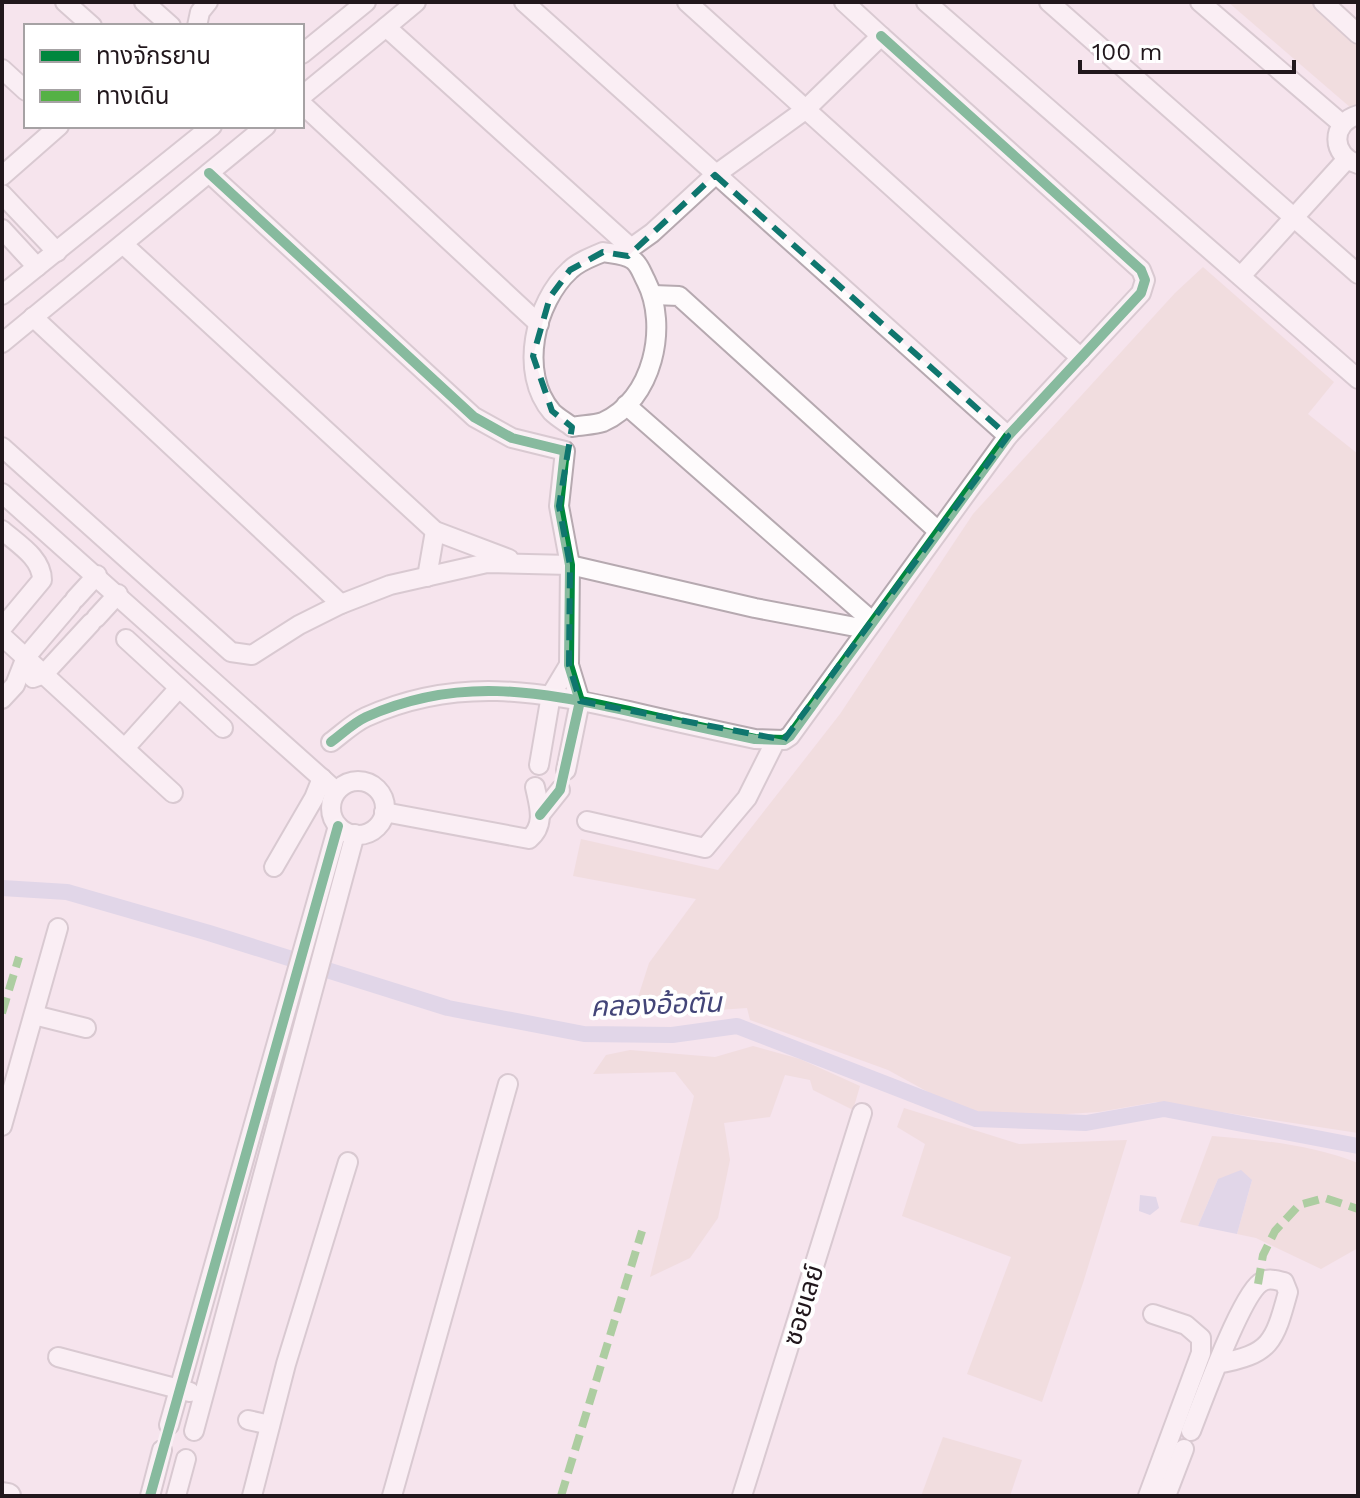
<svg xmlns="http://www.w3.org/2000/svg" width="1360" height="1498" viewBox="0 0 1360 1498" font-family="'Work Sans','Noto Sans Thai',sans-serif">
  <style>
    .green { fill: #ecd4cf }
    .water { fill: #c7c5e2 }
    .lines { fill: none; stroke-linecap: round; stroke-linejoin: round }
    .canal { stroke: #c7c5e2; stroke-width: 16 }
    .minor-casing { stroke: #b6a9b0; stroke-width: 22 }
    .major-casing { stroke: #b6a9b0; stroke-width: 28 }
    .minor { stroke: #fefbfc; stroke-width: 18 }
    .major { stroke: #fefbfc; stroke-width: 24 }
    .quiet { stroke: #55b145; stroke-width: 8; stroke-dasharray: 16 8; stroke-linecap: butt }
    .cycleway-casing { stroke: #fff; stroke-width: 15 }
    .cycleway { stroke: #00873e; stroke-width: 10 }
    .marked { fill: none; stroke: #0f766e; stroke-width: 6; stroke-dasharray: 16 10; stroke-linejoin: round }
    .labels { text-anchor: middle; stroke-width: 8; stroke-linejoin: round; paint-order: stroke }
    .street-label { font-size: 26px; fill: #21171c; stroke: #fff }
    .water-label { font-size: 28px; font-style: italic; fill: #434578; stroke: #fff }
  </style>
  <rect width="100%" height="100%" fill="#f5e4ed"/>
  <g class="green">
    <path d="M 1228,2 L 1315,2 L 1358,41 L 1358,108 L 1351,108 Z"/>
    <path d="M 1203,267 L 1334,382 L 1308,414 L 1358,454 L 1358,1133 L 1156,1102 L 1099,1112 L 1034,1116 L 971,1112 L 939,1098 L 888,1070 L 750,1020 L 747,1008 L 632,1016 L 649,963 L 696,899 L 573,876 L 581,839 L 718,870 L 840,714 L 973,514 L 1175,293 Z"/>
    <path d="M 753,1046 L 800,1059 L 860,1086 L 853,1110 L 813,1090 L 810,1080 L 785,1075 L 770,1117 L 724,1123 L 730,1160 L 718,1218 L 690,1258 L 650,1277 L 694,1096 L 675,1072 L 593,1074 L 606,1055 L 630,1050 L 715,1057 Z"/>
    <path d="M 904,1108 L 1019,1144 L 1127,1140 L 1083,1283 L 1042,1402 L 967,1374 L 1011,1257 L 902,1216 L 925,1144 L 897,1127 Z"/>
    <path d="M 1212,1136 C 1261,1140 1312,1145 1358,1163 L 1358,1248 L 1321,1269 L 1256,1238 L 1237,1234 L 1252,1180 L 1218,1179 L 1198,1226 L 1180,1222 Z"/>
    <path d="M 943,1437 L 1022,1460 L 1010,1496 L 921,1496 Z"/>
  </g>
  <g class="water">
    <path d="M 1241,1170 L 1252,1180 L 1237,1234 L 1198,1226 L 1218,1179 Z"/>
    <path d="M 1140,1195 L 1156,1197 L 1159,1208 L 1150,1215 L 1139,1211 Z"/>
  </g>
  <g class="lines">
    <path class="canal" d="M 2,888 L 67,892 L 209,933 L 448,1008 L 584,1034 L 672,1035 L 737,1026 L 976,1119 L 1086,1123 L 1164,1109 L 1358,1146"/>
    <g class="minor-casing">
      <g id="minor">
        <path d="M 65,2 L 92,26"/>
        <path d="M 144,2 L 171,26"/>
        <path d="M 416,2 L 386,27 L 631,248"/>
        <path d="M 524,2 L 1008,436"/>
        <path d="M 687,2 L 1081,358"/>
        <path d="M 926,2 L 1358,379"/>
        <path d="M 1049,2 L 1358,274"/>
        <path d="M 1200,2 L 1342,124"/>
        <path d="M 1323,2 L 1358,34"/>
        <path d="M 197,26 L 200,12 L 208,2"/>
        <path d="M 302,54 L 366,2"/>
        <path d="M 2,69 L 26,91"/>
        <path d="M 302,96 L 386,27"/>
        <path d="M 302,104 L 539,324"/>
        <path d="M 1358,115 C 1330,123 1331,156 1358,164"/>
        <path d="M 209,173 L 474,417 L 512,438 L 565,451 L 559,506 L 570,565 L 569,665 L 580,701 L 566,770"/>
        <path d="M 2,176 L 59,126"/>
        <path d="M 2,194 L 57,252"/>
        <path d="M 2,229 L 37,267"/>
        <path d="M 123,244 L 435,531 L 509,559"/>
        <path d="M 603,252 C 613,254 625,254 633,260 C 640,265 642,274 646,281 C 669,326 653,400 603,422 C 594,425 582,425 572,427 C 566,422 558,418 552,412 C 518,373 535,302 570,270 C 579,261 592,257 603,252 Z"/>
        <path d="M 628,256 L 631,248 L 652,233 L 715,175 L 805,110 L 881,36 L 844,2"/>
        <path d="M 1241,276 L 1347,159"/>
        <path d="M 2,295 L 212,126"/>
        <path d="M 653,295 L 679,296 L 938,531"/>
        <path d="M 33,317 L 341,604"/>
        <path d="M 2,343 L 266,126"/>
        <path d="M 626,405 L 872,621"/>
        <path d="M 2,447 L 231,652 L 252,655 L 299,625 L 341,604 L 390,585 L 487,563 L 570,565 L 755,608 L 866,629"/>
        <path d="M 2,493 L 336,791"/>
        <path d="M 2,530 C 18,544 42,558 42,580 L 2,628"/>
        <path d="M 427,577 L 435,531"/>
        <path d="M 75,599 L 97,575"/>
        <path d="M 96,618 L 118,594"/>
        <path d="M 2,636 L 173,793"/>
        <path d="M 126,639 L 223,728"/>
        <path d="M 33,678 L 44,674 L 91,623"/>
        <path d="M 2,699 L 15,685 L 26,657 L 71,604"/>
        <path d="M 331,742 C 342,734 353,723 366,717 C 457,676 537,691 629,711 C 671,721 713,730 755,739 L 784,740 L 790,736 L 1008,436 L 1141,293 L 1145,280 L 1141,270 L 881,36"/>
        <path d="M 125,748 L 179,688"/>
        <path d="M 539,765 L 551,695 L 569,665"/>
        <circle cx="358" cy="808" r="27"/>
        <path d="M 384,812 L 529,839 C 546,825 539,806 535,787"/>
        <path d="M 540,815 L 560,790"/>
        <path d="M 587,821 L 705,848 L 747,798 L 776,740"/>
        <path d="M 274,867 L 314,798 L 322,778"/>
        <path d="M 34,1015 L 86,1028"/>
        <path d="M 2,1126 L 58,928"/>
        <path d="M 58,1357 L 190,1392"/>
        <path d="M 248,1420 L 270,1425"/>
        <path d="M 169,1425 L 338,826"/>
        <path d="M 194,1431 L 355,834"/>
        <path d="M 1191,1431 C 1202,1403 1240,1298 1260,1283 C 1268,1277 1275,1280 1284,1282 L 1288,1292 C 1274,1343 1271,1354 1217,1364"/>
        <path d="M 150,1496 L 162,1450"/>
        <path d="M 176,1496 L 186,1459"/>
        <path d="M 252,1496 L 286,1364 L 348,1162"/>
        <path d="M 392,1496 L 508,1084"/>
        <path d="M 742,1496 L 862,1113"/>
        <path d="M 1148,1496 L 1201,1353 L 1201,1338 L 1186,1325 L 1153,1314"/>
        <path d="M 1166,1496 L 1184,1449"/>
      </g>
    </g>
    <g class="major-casing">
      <path id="major" d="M 2,1495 L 8,1496"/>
    </g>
    <use href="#minor" class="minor"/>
    <use href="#major" class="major"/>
    <g class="quiet">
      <path d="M 2,1013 L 19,957"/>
      <path d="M 1258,1284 L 1263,1255 L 1275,1231 L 1299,1205 L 1325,1198 L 1358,1209"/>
      <path d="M 561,1496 L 642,1231"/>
    </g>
    <g class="cycleway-casing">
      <g id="cycleway">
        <path d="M 209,173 L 474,417 L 512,438 L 565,451 L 559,506 L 570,565 L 569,665 L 580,701 L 560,790 L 540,815"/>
        <path d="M 331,742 C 342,734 353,723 366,717 C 457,676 537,691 629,711 C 671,721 713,730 755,739 L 784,740 L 790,736 L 1008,436 L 1141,293 L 1145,280 L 1141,270 L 881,36"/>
        <path d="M 150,1496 L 338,826"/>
      </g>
    </g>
    <use href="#cycleway" class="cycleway"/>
  </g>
  <path d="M0 0H1360V1498H0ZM 715,175 L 1008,436 L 784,740 L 580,701 L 569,665 L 570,565 L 559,506 L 572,427 L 552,411 L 533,356 L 550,297 L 570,270 L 603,252 L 628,256 Z" fill="#f5e4ed" fill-opacity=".55" fill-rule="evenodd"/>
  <path class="marked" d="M 715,175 L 1008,436 L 784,740 L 580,701 L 569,665 L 570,565 L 559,506 L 572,427 L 552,411 L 533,356 L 550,297 L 570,270 L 603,252 L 628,256 Z"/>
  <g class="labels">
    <g class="street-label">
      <text transform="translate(803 1305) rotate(-73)" y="9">ซอยเลย์</text>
    </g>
    <g class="water-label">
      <text transform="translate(656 1004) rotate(-2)" y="10">คลองอ้อตัน</text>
    </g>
  </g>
  <rect width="1360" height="1498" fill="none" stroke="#21171c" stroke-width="8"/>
  <rect x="24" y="24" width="280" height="104" fill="#ffffff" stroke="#a6a2a4" stroke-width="2"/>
  <rect x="40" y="50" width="40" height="12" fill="#00873e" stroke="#a6a2a4" stroke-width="2"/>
  <text x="96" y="64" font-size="24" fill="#21171c">ทางจักรยาน</text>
  <rect x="40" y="90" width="40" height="12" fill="#55b145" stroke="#a6a2a4" stroke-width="2"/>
  <text x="96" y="104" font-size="24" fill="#21171c">ทางเดิน</text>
  <path d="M1080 60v12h214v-12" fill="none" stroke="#21171c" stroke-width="4"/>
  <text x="1092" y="60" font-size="24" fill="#21171c" stroke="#ffffff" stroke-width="6" paint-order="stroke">100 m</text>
</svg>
